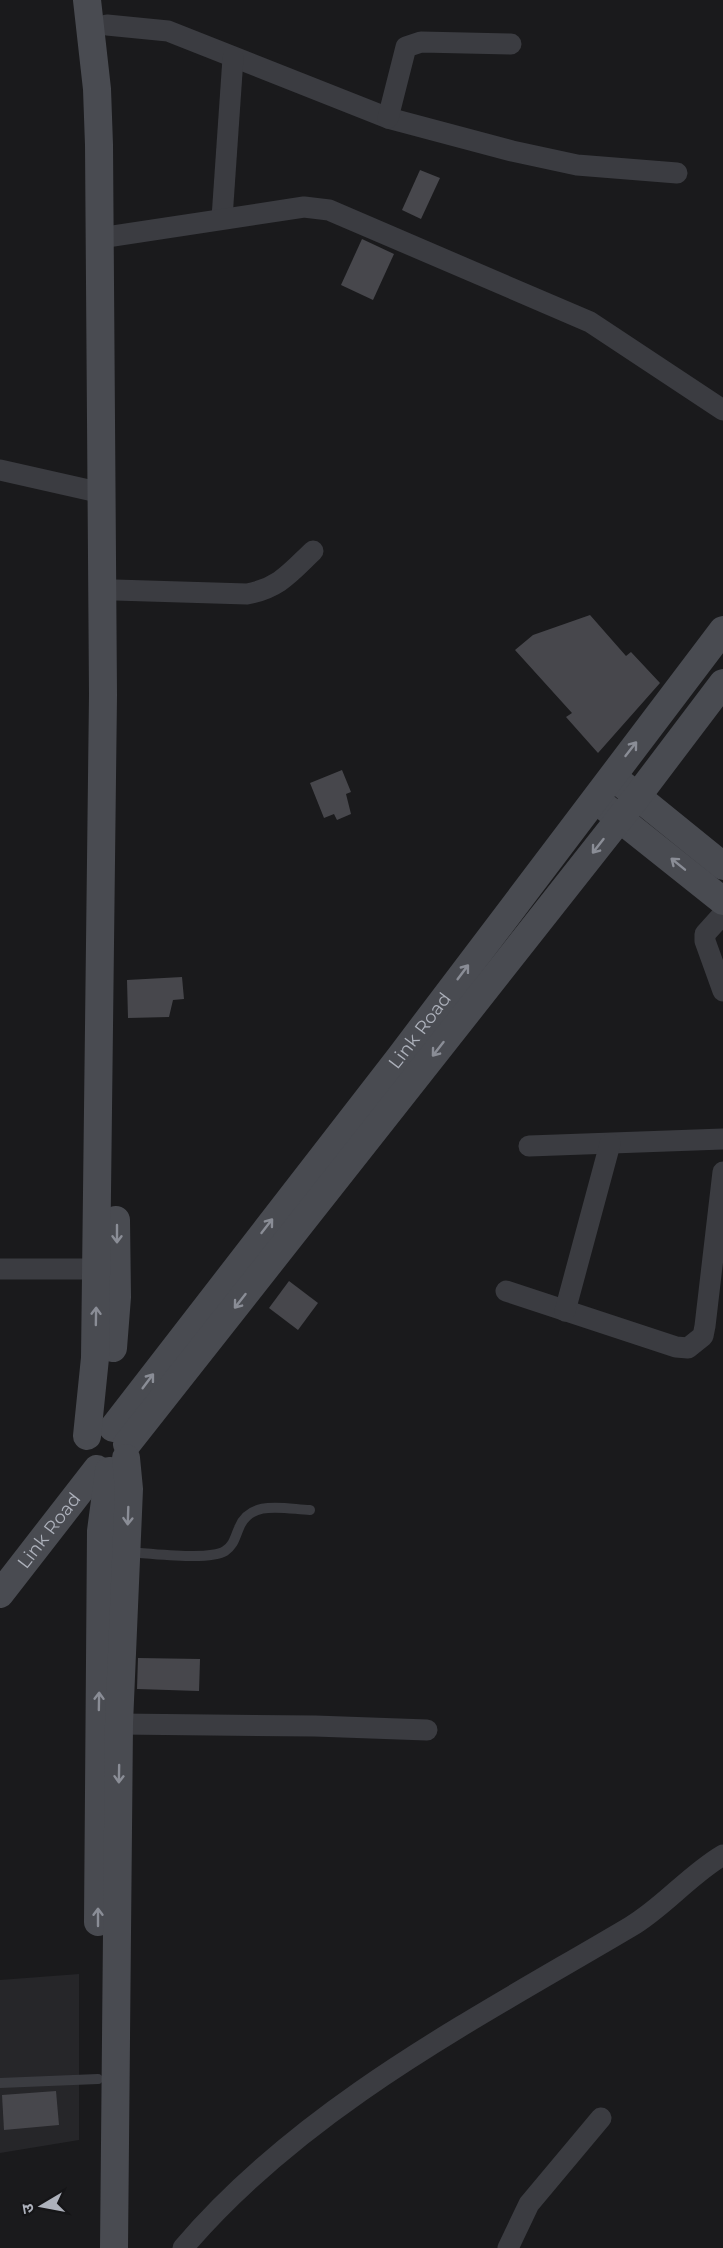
<svg xmlns="http://www.w3.org/2000/svg" width="723" height="2248" viewBox="0 0 723 2248" font-family="Montserrat,'Noto Sans Devanagari',sans-serif">
  <style>
    .built { fill: #262629 }
    .building { fill: #47474c }
    .lines { fill: none; stroke-linecap: round; stroke-linejoin: round }
    .lane { stroke: #3b3c41; stroke-width: 10 }
    .street { stroke: #3b3c41; stroke-width: 21 }
    .secondary { stroke: #494b51; stroke-width: 28 }
    .oneway { stroke: #8a8d96 }
    .labels { text-anchor: middle; stroke-width: 6; stroke-linejoin: round; paint-order: stroke }
    .street-label { font-size: 18px; fill: #adb1bb; stroke: #151517 }
  </style>
  <rect width="100%" height="100%" fill="#1a1a1c"/>
  <path class="built" d="M 79,1974 L 79,2140 L 0,2153 L 0,1980 Z"/>
  <g class="building">
    <path d="M 420,170 L 440,178 L 421,219 L 402,210 Z"/>
    <path d="M 362,239 L 394,254 L 373,300 L 341,285 Z"/>
    <path d="M 590,615 L 626,656 L 631,652 L 660,683 L 598,753 L 566,717 L 572,713 L 515,650 L 533,635 Z"/>
    <path d="M 342,770 L 351,792 L 346,794 L 351,814 L 337,820 L 334,814 L 324,818 L 310,783 Z"/>
    <path d="M 182,977 L 184,999 L 173,1000 L 169,1017 L 128,1018 L 127,980 Z"/>
    <path d="M 289,1281 L 318,1303 L 298,1330 L 269,1308 Z"/>
    <path d="M 138,1658 L 200,1659 L 199,1691 L 137,1689 Z"/>
    <path d="M 56,2091 L 59,2125 L 4,2130 L 2,2095 Z"/>
  </g>
  <g class="lines">
    <g class="lane">
      <path d="M 127,1552 C 147,1553 210,1561 225,1551 C 234,1545 235,1537 239,1528 C 250,1499 285,1509 310,1510"/>
      <path d="M 0,2083 L 98,2079"/>
    </g>
    <g class="street">
      <path d="M 107,25 L 168,31 L 388,118 L 512,151 L 577,165 L 677,173"/>
      <path d="M 388,118 L 406,47 L 421,42 L 511,44"/>
      <path d="M 222,218 L 233,58"/>
      <path d="M 100,238 L 304,207 L 329,210 L 590,322 L 723,410"/>
      <path d="M 0,470 L 102,493"/>
      <path d="M 115,590 L 247,594 C 279,588 290,573 313,551"/>
      <path d="M 723,914 L 705,934 L 705,941 L 723,991"/>
      <path d="M 529,1146 L 723,1139"/>
      <path d="M 0,1269 L 96,1269"/>
      <path d="M 506,1291 L 676,1347 L 688,1348 L 703,1336 L 705,1326 L 723,1172"/>
      <path d="M 565,1311 L 610,1144"/>
      <path d="M 119,1724 L 315,1726 L 427,1730"/>
      <path d="M 183,2248 C 303,2107 473,2020 630,1927 C 664,1907 689,1875 723,1855"/>
      <path d="M 508,2248 L 529,2204 L 601,2118"/>
    </g>
    <g class="secondary">
      <path d="M 622,784 L 723,866"/>
      <path d="M 605,807 L 723,901"/>
      <path d="M 113,1348 L 117,1297 L 116,1220"/>
      <path id="s1" d="M 113,1428 L 400,1057 L 723,630"/>
      <path d="M 87,1436 L 95,1358 L 103,695 L 99,145 L 97,89 L 87,0"/>
      <path d="M 127,1444 L 636,798 L 723,683"/>
      <path id="s2" d="M 0,1594 L 97,1469"/>
      <path d="M 98,1922 L 101,1531 L 109,1471"/>
      <path d="M 114,2248 L 119,1724 L 129,1489 L 126,1458"/>
    </g>
  </g>
  <defs><path id="oneway-shaft" d="M-6 0H5M1.5-3L5.5 0L1.5 3" fill="none" stroke-width="1.6" stroke-linecap="round" stroke-linejoin="round" transform="scale(1.5)"/></defs>
  <g class="oneway">
    <use href="#oneway-shaft" transform="translate(631 749) rotate(-52)"/>
    <use href="#oneway-shaft" transform="translate(598 846) rotate(128)"/>
    <use href="#oneway-shaft" transform="translate(678 864) rotate(-141)"/>
    <use href="#oneway-shaft" transform="translate(463 972) rotate(-53)"/>
    <use href="#oneway-shaft" transform="translate(438 1049) rotate(128)"/>
    <use href="#oneway-shaft" transform="translate(267 1226) rotate(-52)"/>
    <use href="#oneway-shaft" transform="translate(117 1234) rotate(90)"/>
    <use href="#oneway-shaft" transform="translate(240 1301) rotate(128)"/>
    <use href="#oneway-shaft" transform="translate(96 1316) rotate(-89)"/>
    <use href="#oneway-shaft" transform="translate(148 1381) rotate(-53)"/>
    <use href="#oneway-shaft" transform="translate(128 1516) rotate(92)"/>
    <use href="#oneway-shaft" transform="translate(99 1701) rotate(-89)"/>
    <use href="#oneway-shaft" transform="translate(119 1774) rotate(91)"/>
    <use href="#oneway-shaft" transform="translate(98 1917) rotate(-90)"/>
  </g>
  <g class="labels">
    <g class="street-label">
      <text dy="6" stroke="none"><textPath href="#s1" startOffset="502">Link Road</textPath></text>
      <text dy="6" stroke="none"><textPath href="#s2" startOffset="80">Link Road</textPath></text>
    </g>
  </g>
  <g transform="translate(42 2206) rotate(260)" stroke="#151517" stroke-width="4.5" paint-order="stroke">
  <path d="M0-4.5L10 22L0 15L-10 22Z" fill="#adb1bb"/>
  <text y="-9" font-size="16" font-weight="bold" text-anchor="middle" fill="#adb1bb">उ</text>
  </g>
</svg>
